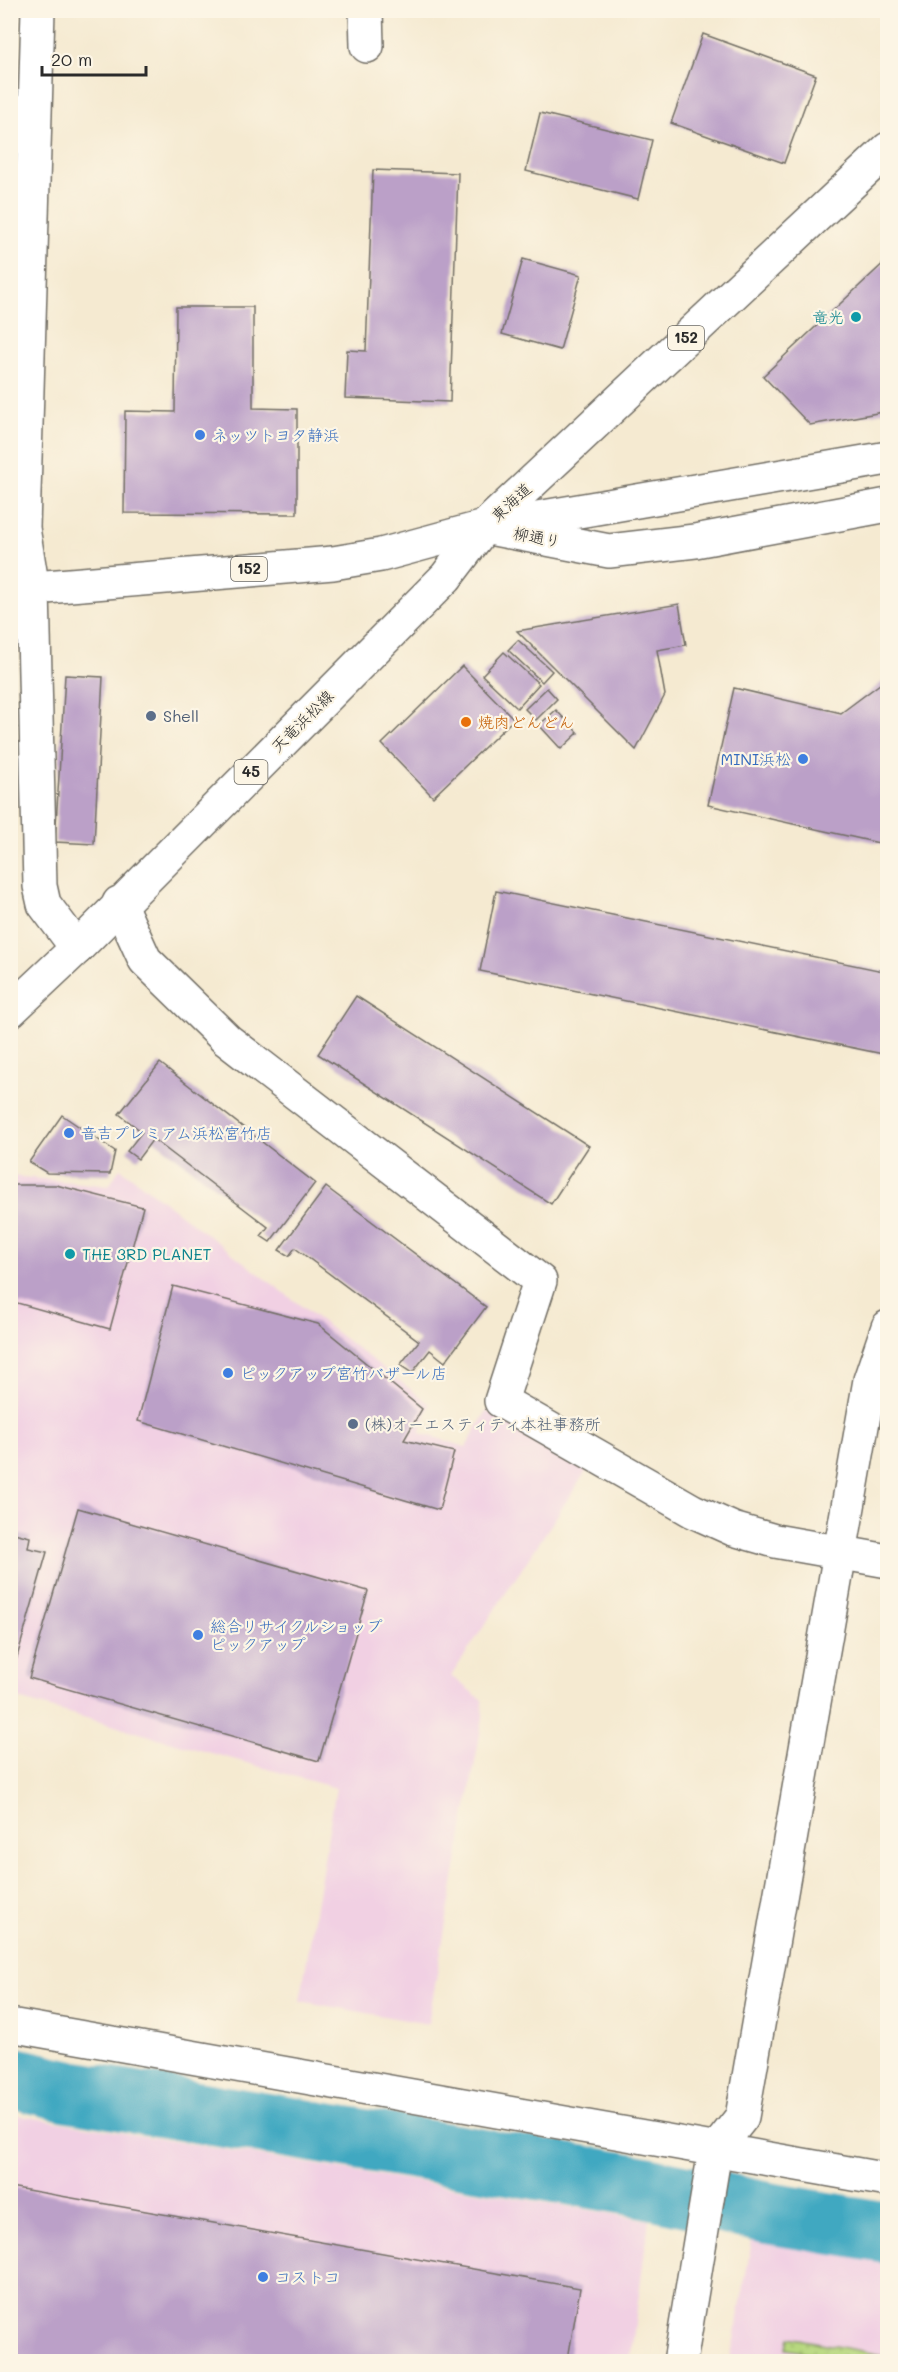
<svg xmlns="http://www.w3.org/2000/svg" width="898" height="2372" viewBox="0 0 898 2372" font-family="Mali,'Klee One',sans-serif">
  <style>
    .built { fill: #f1d0e3 }
    .grass { fill: url(#grass-dots); stroke: #718255; stroke-width: 1.5 }
    .lines { fill: none; stroke-linecap: round; stroke-linejoin: round }
    .river { stroke: #40a8c1; stroke-width: 62 }
    .building { fill: #bba0c8 }
    .street-casing { stroke: #726e65; stroke-width: 36 }
    .secondary-casing { stroke: #726e65; stroke-width: 36 }
    .primary-casing { stroke: #726e65; stroke-width: 36 }
    .highway-casing { stroke: #726e65; stroke-width: 36 }
    .street { stroke: #fff; stroke-width: 33 }
    .secondary { stroke: #fff; stroke-width: 33 }
    .primary { stroke: #fff; stroke-width: 33 }
    .highway { stroke: #fff; stroke-width: 33 }
    .culture-dot { fill: #0f9aa8; stroke: #fcf5e5; stroke-width: 2 }
    .shop-dot { fill: #3f7fe0; stroke: #fcf5e5; stroke-width: 2 }
    .service-dot { fill: #5c6f8a; stroke: #fcf5e5; stroke-width: 2 }
    .food-dot { fill: #e8710a; stroke: #fcf5e5; stroke-width: 2 }
    .labels { text-anchor: middle; stroke-width: 4.5; stroke-linejoin: round; paint-order: stroke }
    .shield { fill: #fcf5e5; stroke: #6a6863; stroke-width: 1.5 }
    .shield-label { font-size: 15px; font-weight: bold; fill: #2b2b2b }
    .culture-label { font-size: 16px; fill: #0d838f; stroke: #fcf5e5; text-anchor: end }
    .shop-label { font-size: 16px; fill: #366cbe; stroke: #fcf5e5; text-anchor: start }
    .street-label { font-size: 16px; fill: #2b2b2b; stroke: #fcf5e5 }
    .service-label { font-size: 16px; fill: #4e5e75; stroke: #fcf5e5; text-anchor: start }
    .food-label { font-size: 16px; fill: #c56008; stroke: #fcf5e5; text-anchor: start }
  </style>
  <defs>
    <pattern id="grass-dots" width="8" height="8" patternUnits="userSpaceOnUse" patternTransform="scale(1.5)"><rect width="8" height="8" fill="#b7d87f"/><path d="M2 2h.1M6 6h.1" fill="none" stroke="#9eba6e" stroke-width="1.8" stroke-linecap="round"/></pattern>
  </defs>
  <rect width="100%" height="100%" fill="#fcf5e5"/>
  <filter id="ink" filterUnits="userSpaceOnUse"><feTurbulence type="fractalNoise" baseFrequency=".0167" numOctaves="2"/><feDisplacementMap in="SourceGraphic" scale="12" xChannelSelector="R" yChannelSelector="G"/><feConvolveMatrix kernelMatrix="1 2 1 2 8 2 1 2 1" color-interpolation-filters="sRGB"/></filter>
  <filter id="wash" filterUnits="userSpaceOnUse"><feTurbulence type="fractalNoise" baseFrequency=".008" numOctaves="4" result="noise"/><feDisplacementMap in="SourceGraphic" scale="24" xChannelSelector="R" yChannelSelector="G"/><feGaussianBlur stdDeviation="1.35" result="paint"/><feColorMatrix in="noise" values="0 0 0 0 0 0 0 0 0 0 0 0 0 0 0 0 0 1.4 0 .05"/><feComposite in="paint" operator="in"/></filter>
  <g filter="url(#wash)">
    <rect width="100%" height="100%" fill="#f5ead1"/>
    <g class="built">
      <path d="M 120,1168 L 430,1404 L 420,1433 L 466,1447 L 487,1410 L 587,1470 L 451,1676 L 482,1700 L 483,1717 L 428,2024 L 300,2001 L 336,1788 L 11,1697 L 10,1176 L 109,1186 Z"/>
      <path d="M 10,2114 L 649,2220 L 630,2361 L 11,2361 Z"/>
      <path d="M 752,2240 L 887,2263 L 887,2361 L 730,2362 Z"/>
    </g>
    <path class="grass" d="M 789,2337 L 887,2356 L 887,2361 L 852,2361 L 787,2349 Z"/>
    <g class="lines">
      <path class="river" d="M 10,2077 L 70,2091 L 640,2186 L 768,2213 L 888,2233"/>
    </g>
    <g id="blocks">
      <g class="building">
        <path d="M 703,34 L 816,75 L 784,163 L 671,123 Z"/>
        <path d="M 540,113 L 652,140 L 638,199 L 526,171 Z"/>
        <path d="M 373,170 L 458,173 L 450,402 L 345,398 L 347,350 L 366,351 Z"/>
        <path d="M 523,259 L 581,275 L 560,350 L 502,334 Z"/>
        <path d="M 888,259 L 888,411 L 810,425 L 763,376 Z"/>
        <path d="M 176,307 L 253,307 L 253,408 L 297,409 L 297,514 L 124,513 L 125,411 L 175,412 Z"/>
        <path d="M 679,604 L 686,645 L 657,650 L 665,695 L 636,750 L 517,631 Z"/>
        <path d="M 518,640 L 552,671 L 542,682 L 508,650 Z"/>
        <path d="M 504,652 L 539,684 L 517,708 L 482,675 Z"/>
        <path d="M 462,666 L 514,719 L 433,797 L 382,744 Z"/>
        <path d="M 65,675 L 103,677 L 94,844 L 55,842 Z"/>
        <path d="M 888,678 L 888,845 L 708,805 L 734,688 L 841,713 Z"/>
        <path d="M 547,688 L 557,699 L 536,720 L 525,709 Z"/>
        <path d="M 556,710 L 578,733 L 561,749 L 539,725 Z"/>
        <path d="M 496,891 L 888,972 L 888,1055 L 480,971 Z"/>
        <path d="M 356,996 L 589,1146 L 551,1204 L 318,1054 Z"/>
        <path d="M 160,1063 L 315,1183 L 270,1242 L 261,1236 L 268,1227 L 153,1139 L 138,1159 L 127,1151 L 142,1132 L 119,1114 Z"/>
        <path d="M 62,1115 L 115,1151 L 110,1174 L 47,1173 L 29,1162 Z"/>
        <path d="M 10,1185 L 56,1185 L 143,1207 L 110,1329 L 10,1301 Z"/>
        <path d="M 326,1187 L 486,1307 L 445,1362 L 430,1350 L 412,1373 L 400,1365 L 419,1341 L 295,1248 L 289,1256 L 279,1250 Z"/>
        <path d="M 173,1286 L 318,1324 L 422,1409 L 404,1440 L 454,1452 L 439,1510 L 138,1421 Z"/>
        <path d="M 78,1508 L 368,1591 L 319,1761 L 29,1678 Z"/>
        <path d="M 10,1532 L 30,1537 L 28,1548 L 47,1552 L 11,1678 Z"/>
        <path d="M 10,2187 L 580,2288 L 568,2359 L 573,2362 L 10,2362 Z"/>
      </g>
    </g>
  </g>
  <g filter="url(#ink)">
    <use href="#blocks" fill-opacity="0" stroke="#726e65" stroke-width="1.5"/>
    <g class="lines">
      <g class="street-casing">
        <g id="street">
          <path d="M 366,10 L 367,46"/>
          <path d="M 33,590 L 40,886 L 44,904 L 77,948"/>
          <path d="M 119,903 L 145,960 L 227,1040 L 540,1281 L 501,1401 L 693,1511 L 733,1529 L 775,1541 L 888,1561"/>
          <path d="M 715,2151 L 742,2117 L 870,1380 L 888,1327"/>
        </g>
      </g>
      <g class="secondary-casing">
        <g id="secondary">
          <path d="M 503,524 L 888,458"/>
          <path d="M 484,527 L 609,551 L 695,541 L 888,505"/>
          <path d="M 33,590 L 23,528 L 38,10"/>
          <path d="M 10,2025 L 888,2180"/>
          <path d="M 680,2362 L 715,2151"/>
        </g>
      </g>
      <g class="primary-casing">
        <path id="primary" d="M 10,1011 L 77,948 L 446,577 L 484,527"/>
      </g>
      <g class="highway-casing">
        <path id="highway" d="M 10,590 L 333,563 L 381,555 L 484,527 L 888,149"/>
      </g>
      <use href="#street" class="street"/>
      <use href="#secondary" class="secondary"/>
      <use href="#primary" class="primary"/>
      <use href="#highway" class="highway"/>
    </g>
  </g>
  <g class="culture-dot">
    <circle cx="856" cy="317" r="6"/>
    <circle cx="70" cy="1254" r="6"/>
  </g>
  <g class="shop-dot">
    <circle cx="200" cy="435" r="6"/>
    <circle cx="803" cy="759" r="6"/>
    <circle cx="69" cy="1133" r="6"/>
    <circle cx="228" cy="1373" r="6"/>
    <circle cx="198" cy="1635" r="6"/>
    <circle cx="263" cy="2277" r="6"/>
  </g>
  <g class="service-dot">
    <circle cx="151" cy="716" r="6"/>
    <circle cx="353" cy="1424" r="6"/>
  </g>
  <circle class="food-dot" cx="466" cy="722" r="6"/>
  <g class="labels">
    <g class="shield">
      <rect x="668" y="326" width="36" height="24" rx="4.5"/>
      <rect x="231" y="557" width="36" height="24" rx="4.5"/>
      <rect x="234.5" y="760" width="33" height="24" rx="4.5"/>
    </g>
    <g class="shield-label">
      <text x="686" y="343">152</text>
      <text x="249" y="574">152</text>
      <text x="251" y="777">45</text>
    </g>
    <g class="culture-label">
      <text x="844" y="323">竜光</text>
      <text x="82" y="1260" text-anchor="start">THE 3RD PLANET</text>
    </g>
    <g class="shop-label">
      <text x="212" y="441">ネッツトヨタ静浜</text>
      <text x="791" y="765" text-anchor="end">MINI浜松</text>
      <text x="81" y="1139">音吉プレミアム浜松宮竹店</text>
      <text x="240" y="1379">ピックアップ宮竹バザール店</text>
      <text x="210" y="1632">総合リサイクルショップ<tspan x="210" dy="18">ピックアップ</tspan></text>
      <text x="275" y="2283">コストコ</text>
    </g>
    <g class="street-label">
      <text transform="translate(511 502) rotate(-43)" y="6">東海道</text>
      <text transform="translate(537 537) rotate(11)" y="6">柳通り</text>
      <text transform="translate(302 721) rotate(-45)" y="6">天竜浜松線</text>
    </g>
    <g class="service-label">
      <text x="163" y="722">Shell</text>
      <text x="365" y="1430">(株)オーエスティティ本社事務所</text>
    </g>
    <g class="food-label">
      <text x="478" y="728">焼肉どんどん</text>
    </g>
  </g>
  <rect width="898" height="2372" fill="none" stroke="#fcf5e5" stroke-width="36"/>
  <path d="M42 66v9h104v-9" fill="none" stroke="#2b2b2b" stroke-width="3"/>
  <text x="51" y="66" font-size="18" fill="#2b2b2b" stroke="#fcf5e5" stroke-width="4.5" paint-order="stroke">20 m</text>
</svg>
